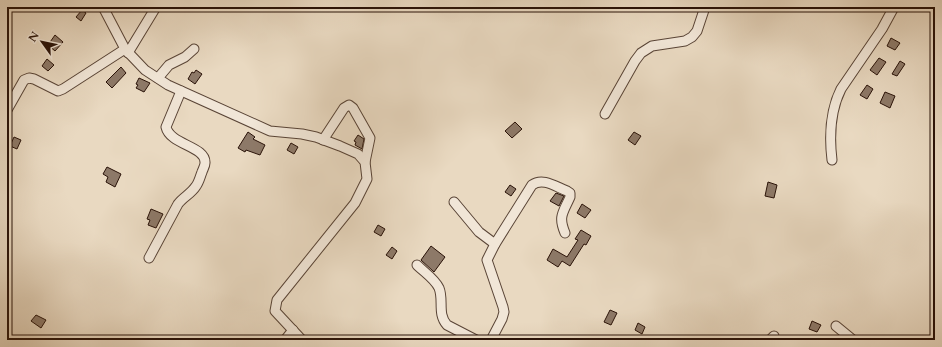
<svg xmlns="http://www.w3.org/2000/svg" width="942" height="347" viewBox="0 0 942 347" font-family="Cardo,serif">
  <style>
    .building { fill: #8d7968; stroke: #291208 }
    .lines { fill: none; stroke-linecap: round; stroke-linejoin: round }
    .street-casing { stroke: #594436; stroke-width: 11 }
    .street { stroke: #f1e6d7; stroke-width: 9 }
  </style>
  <rect width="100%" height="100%" fill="#e9d9c1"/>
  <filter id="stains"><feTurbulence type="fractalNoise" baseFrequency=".005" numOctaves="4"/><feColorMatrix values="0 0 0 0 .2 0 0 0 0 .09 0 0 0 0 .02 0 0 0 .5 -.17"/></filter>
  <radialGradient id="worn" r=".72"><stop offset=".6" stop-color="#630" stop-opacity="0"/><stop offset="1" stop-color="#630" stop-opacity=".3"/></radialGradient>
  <g class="building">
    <path d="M 82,10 L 86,13 L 81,21 L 76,17 Z"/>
    <path d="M 55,35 L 63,42 L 55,51 L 48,45 Z"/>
    <path d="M 891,38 L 900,43 L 895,50 L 887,46 Z"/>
    <path d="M 879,58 L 886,62 L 877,75 L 870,70 Z"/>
    <path d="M 47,59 L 54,65 L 48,71 L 42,66 Z"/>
    <path d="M 900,61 L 905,64 L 897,76 L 892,74 Z"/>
    <path d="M 121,67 L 126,73 L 112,88 L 106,82 Z"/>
    <path d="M 196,70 L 202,74 L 195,84 L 188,79 L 192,72 L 194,73 Z"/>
    <path d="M 139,78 L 150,83 L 144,92 L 136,88 L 138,85 L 136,84 Z"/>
    <path d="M 867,85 L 873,89 L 867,99 L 860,95 Z"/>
    <path d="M 885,92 L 895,96 L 890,108 L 880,103 Z"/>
    <path d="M 515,122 L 522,129 L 512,138 L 505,131 Z"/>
    <path d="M 248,132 L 255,137 L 253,139 L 265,145 L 260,155 L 246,150 L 245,152 L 238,148 Z"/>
    <path d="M 634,132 L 641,136 L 635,145 L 628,140 Z"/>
    <path d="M 358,135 L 364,139 L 362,149 L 355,145 L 356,142 L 354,141 Z"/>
    <path d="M 14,137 L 21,140 L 17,149 L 10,146 Z"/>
    <path d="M 291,143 L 298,147 L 294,154 L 287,150 Z"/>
    <path d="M 107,167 L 121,174 L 115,187 L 106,182 L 108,177 L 103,174 Z"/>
    <path d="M 768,182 L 777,185 L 774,198 L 765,196 Z"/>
    <path d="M 510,185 L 516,189 L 511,196 L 505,192 Z"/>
    <path d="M 556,193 L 564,196 L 559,206 L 550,201 Z"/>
    <path d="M 582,204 L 591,210 L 585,218 L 577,213 Z"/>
    <path d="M 151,209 L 163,214 L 156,228 L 148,225 L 150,220 L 147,219 Z"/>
    <path d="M 378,225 L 385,229 L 381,236 L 374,232 Z"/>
    <path d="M 581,230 L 591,236 L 586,245 L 584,244 L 570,266 L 562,261 L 558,267 L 547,260 L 553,249 L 567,257 L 578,240 L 575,239 Z"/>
    <path d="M 431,246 L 445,257 L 434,272 L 421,260 Z"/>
    <path d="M 392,247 L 397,251 L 392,259 L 386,255 Z"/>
    <path d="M 610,310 L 617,313 L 611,325 L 604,322 Z"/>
    <path d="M 36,315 L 46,320 L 41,328 L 31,321 Z"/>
    <path d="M 812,321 L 821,325 L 817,332 L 809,329 Z"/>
    <path d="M 638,323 L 645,327 L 642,334 L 635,330 Z"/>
  </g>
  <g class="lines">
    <g class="street-casing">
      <g id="street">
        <path d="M 103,7 L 125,49 L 145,70 L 168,85 L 270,131 L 302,134 L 316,137 L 340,146 L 358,154 L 365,162 L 367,179 L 355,203 L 277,300 L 275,311 L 302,340"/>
        <path d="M 128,53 L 156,7"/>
        <path d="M 158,78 L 169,65 L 185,57 L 194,49"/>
        <path d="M 7,110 L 24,80 L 29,78 L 34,79 L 58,91 L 63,89 L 125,49"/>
        <path d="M 605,114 L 635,61 L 641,53 L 652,46 L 685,41 L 692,37 L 697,31 L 705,7"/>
        <path d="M 323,140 L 344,108 L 349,105 L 353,108 L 370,138 L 365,162"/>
        <path d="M 832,160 C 829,135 830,111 841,89 L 882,29 L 894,7"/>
        <path d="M 454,202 L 479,232 L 495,244"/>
        <path d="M 149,258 L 178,204 C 183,197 191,194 196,186 C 199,182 200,177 202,172 C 203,169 205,166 205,163 C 206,146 170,145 166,127 L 181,91"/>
        <path d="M 417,265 C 424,272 435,279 439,288 C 444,300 437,314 447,325 L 476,340"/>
        <path d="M 836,326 L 853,340"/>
        <path d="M 285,340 L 293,330"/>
        <path d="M 491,340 L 502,319 L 504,312 L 503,307 L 487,260 L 495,244 L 532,185 C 543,177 556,187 567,191 L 570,193 L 570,197 C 563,213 558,216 565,233"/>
        <path d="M 770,340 L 774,336"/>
      </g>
    </g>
    <use href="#street" class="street"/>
  </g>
  <rect width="942" height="347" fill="none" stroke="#e9d9c1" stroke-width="24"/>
  <rect x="8" y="8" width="926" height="331" fill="none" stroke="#291208" stroke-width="2"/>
  <rect x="12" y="12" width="918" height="323" fill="none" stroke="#291208"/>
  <g transform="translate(42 42) rotate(303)" stroke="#f1e6d7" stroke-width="3" paint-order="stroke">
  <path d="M0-3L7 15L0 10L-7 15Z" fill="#291208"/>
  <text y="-6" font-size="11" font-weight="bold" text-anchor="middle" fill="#291208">N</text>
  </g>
  <rect width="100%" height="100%" filter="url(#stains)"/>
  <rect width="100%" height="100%" fill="url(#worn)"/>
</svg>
